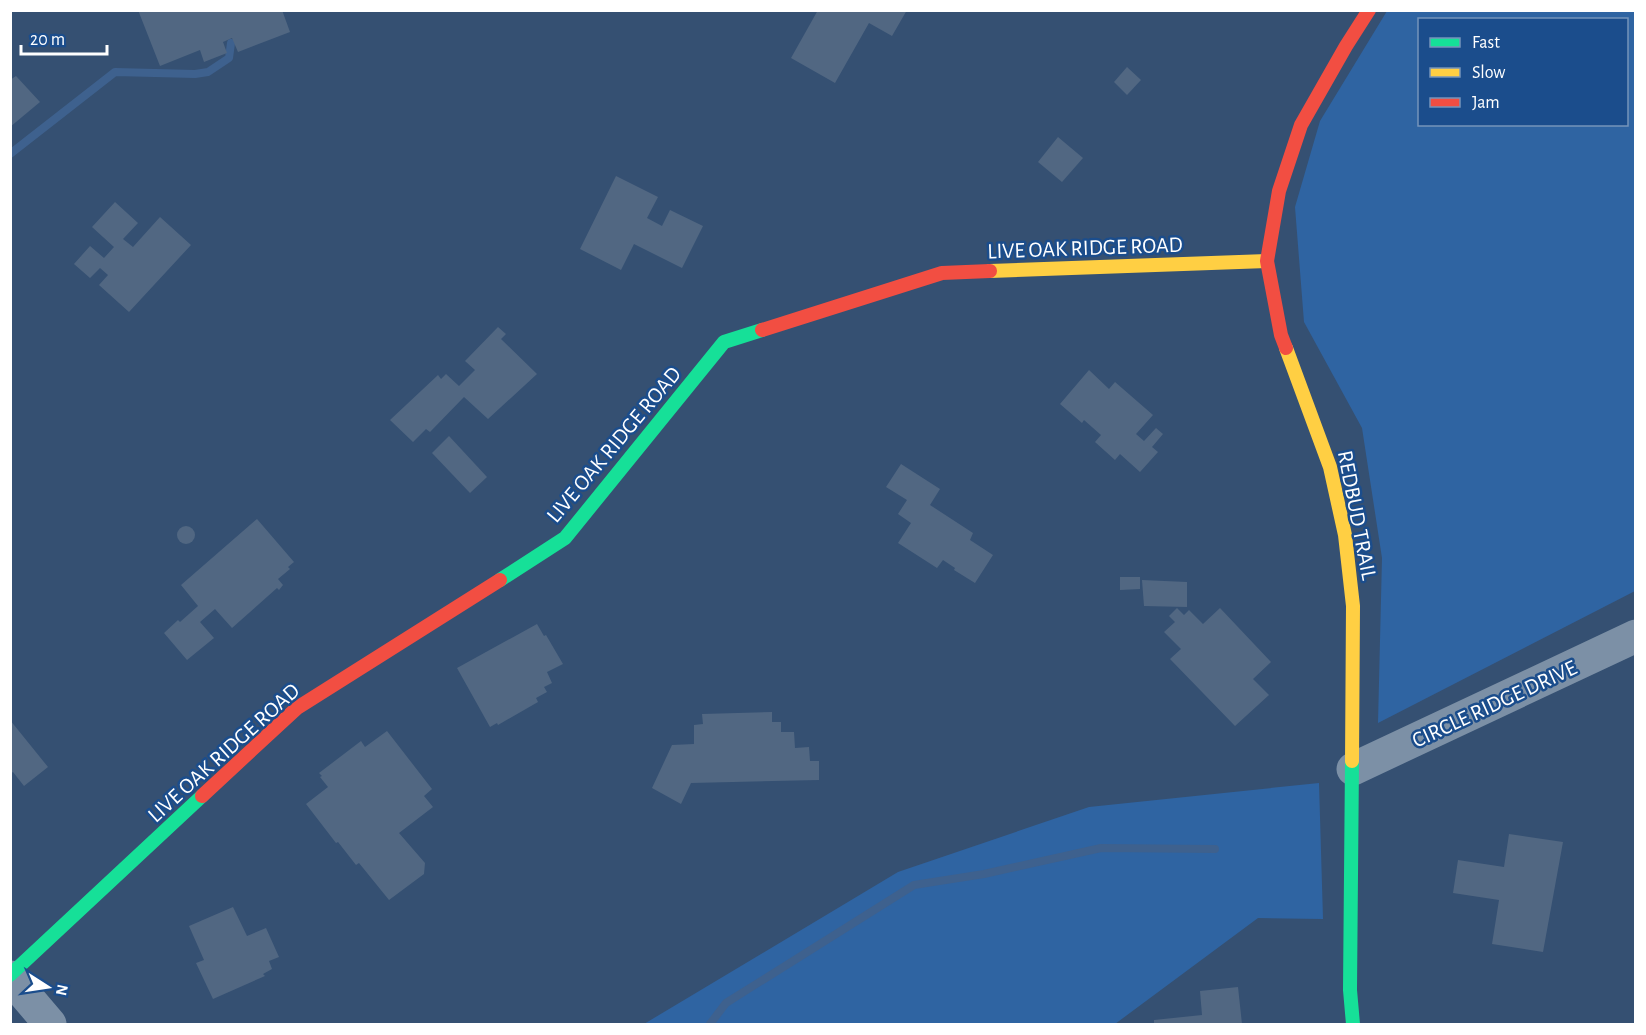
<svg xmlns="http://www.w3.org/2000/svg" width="1646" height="1035" viewBox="0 0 1646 1035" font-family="'Alegreya Sans',sans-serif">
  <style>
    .green { fill: #2f64a2; fill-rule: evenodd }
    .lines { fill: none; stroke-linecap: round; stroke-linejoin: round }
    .stream { stroke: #3e618e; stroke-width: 8 }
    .building { fill: #516782 }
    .street { stroke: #7c90a6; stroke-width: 33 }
    .fast { stroke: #16e098; stroke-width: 14 }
    .slow { stroke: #ffcf43; stroke-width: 14 }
    .jam { stroke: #f24e42; stroke-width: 14 }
    .labels { text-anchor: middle; stroke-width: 5; stroke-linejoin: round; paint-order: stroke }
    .street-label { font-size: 22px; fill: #fff; stroke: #1b4d8c }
  </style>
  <rect width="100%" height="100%" fill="#355072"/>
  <g class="green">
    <path d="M 1387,11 L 1635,11 L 1635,591 L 1378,723 L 1382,558 L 1362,428 L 1304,322 L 1295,207 L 1320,121 ZM 1420,20 L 1626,20 L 1626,124 L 1420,124 Z"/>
    <path d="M 1319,783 L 1323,919 L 1258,918 L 1115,1024 L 644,1024 L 898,872 L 1089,807 Z"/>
  </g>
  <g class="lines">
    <g class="stream">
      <path d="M 10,154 L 115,72 L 195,74 L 208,72 L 229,58 L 231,43"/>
      <path d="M 710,1024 L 726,1003 L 914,885 L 984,874 L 1101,848 L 1215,849"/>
    </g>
  </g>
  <g class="building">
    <path d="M 138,10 L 282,10 L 290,32 L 238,52 L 232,38 L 223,42 L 227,53 L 204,62 L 200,50 L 160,66 Z"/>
    <path d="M 818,10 L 907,10 L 892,36 L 869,23 L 835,83 L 791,58 Z"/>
    <path d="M 1127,67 L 1141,80 L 1127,95 L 1114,82 Z"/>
    <path d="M 16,76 L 40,102 L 10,127 L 10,80 Z"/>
    <path d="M 1058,137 L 1083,158 L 1062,182 L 1038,162 Z"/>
    <path d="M 616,176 L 658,197 L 647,218 L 662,226 L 670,210 L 703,226 L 682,268 L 634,244 L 621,270 L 580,249 Z"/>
    <path d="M 115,202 L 138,223 L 123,239 L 133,247 L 160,217 L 191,245 L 129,312 L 99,285 L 108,275 L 100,268 L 90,278 L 74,264 L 90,246 L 104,258 L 114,247 L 92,227 Z"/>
    <path d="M 498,327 L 506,334 L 501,339 L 537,374 L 488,419 L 464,397 L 430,432 L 426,429 L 413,442 L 390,420 L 438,375 L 441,379 L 446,374 L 459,386 L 475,370 L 465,361 Z"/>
    <path d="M 1089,370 L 1109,389 L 1115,382 L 1153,415 L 1136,434 L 1144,441 L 1156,428 L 1163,434 L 1152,447 L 1158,452 L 1140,472 L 1120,454 L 1115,460 L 1095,442 L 1101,435 L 1084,420 L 1082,423 L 1060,404 Z"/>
    <path d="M 449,436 L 487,477 L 470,493 L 432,453 Z"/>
    <path d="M 901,464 L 940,489 L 930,505 L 973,533 L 970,540 L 993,555 L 975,583 L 954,570 L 955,568 L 943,560 L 937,568 L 898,543 L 911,523 L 898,514 L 907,500 L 886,487 Z"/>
    <path d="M 257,519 L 294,562 L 288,567 L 290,569 L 278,579 L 283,585 L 279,590 L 277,588 L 232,628 L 215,609 L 200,622 L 214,638 L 187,660 L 164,633 L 178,620 L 180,622 L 198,606 L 181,585 Z"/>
    <circle cx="186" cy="535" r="9"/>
    <path d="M 1120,577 L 1140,577 L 1140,589 L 1120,590 Z"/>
    <path d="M 1142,580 L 1187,582 L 1187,607 L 1144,606 Z"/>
    <path d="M 1177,608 L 1184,615 L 1189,610 L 1203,624 L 1220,608 L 1271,662 L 1253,679 L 1269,695 L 1235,726 L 1170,659 L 1181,649 L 1164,632 L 1175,622 L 1169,616 Z"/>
    <path d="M 537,624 L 544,636 L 546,635 L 563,664 L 547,672 L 552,683 L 544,687 L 547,692 L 536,698 L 538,702 L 498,725 L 497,723 L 490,727 L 457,668 Z"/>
    <path d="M 772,712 L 772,722 L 781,722 L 781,732 L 794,732 L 795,748 L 809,747 L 810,761 L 819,761 L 819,780 L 691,783 L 681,804 L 652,788 L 672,745 L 694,744 L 694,725 L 703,724 L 702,714 Z"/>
    <path d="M 10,720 L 48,767 L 24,786 L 13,772 L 10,774 Z"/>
    <path d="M 387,731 L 432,789 L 424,796 L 433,807 L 399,833 L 425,863 L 424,874 L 389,900 L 359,863 L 356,865 L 338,842 L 336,843 L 306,804 L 328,787 L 320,777 L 322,776 L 319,773 L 361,741 L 365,747 Z"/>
    <path d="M 1509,834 L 1563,842 L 1543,952 L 1492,944 L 1499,900 L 1453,893 L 1458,860 L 1504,867 Z"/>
    <path d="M 233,907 L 247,936 L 266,928 L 279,957 L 269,961 L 272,969 L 263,974 L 265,976 L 213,999 L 196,963 L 204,960 L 189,926 Z"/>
    <path d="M 1238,987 L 1242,1024 L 1154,1024 L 1154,1020 L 1202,1015 L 1200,991 Z"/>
  </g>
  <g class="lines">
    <g class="street">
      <path d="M 1353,769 L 1636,636"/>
      <path d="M 10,977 L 50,1024"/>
    </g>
    <g class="fast">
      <path d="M 500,580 L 565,538 L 724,342 L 762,330"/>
      <path d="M 1352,761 L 1350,990 L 1353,1024"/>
      <path d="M 10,975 L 202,796"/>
    </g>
    <g class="slow">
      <path d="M 990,271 L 1267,261"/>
      <path d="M 1286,348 L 1330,467 L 1345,535 L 1353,606 L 1352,761"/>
    </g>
    <g class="jam">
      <path d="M 762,330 L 942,273 L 990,271"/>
      <path d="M 1286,348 L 1281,335 L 1267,261 L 1279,191 L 1301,125 L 1346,46 L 1369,10"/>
      <path d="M 202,796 L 297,708 L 500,580"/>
    </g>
  </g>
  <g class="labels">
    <g class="street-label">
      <text transform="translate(1085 247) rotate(-2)" y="8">LIVE OAK RIDGE ROAD</text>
      <text transform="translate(613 444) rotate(-50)" y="8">LIVE OAK RIDGE ROAD</text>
      <text transform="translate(1358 515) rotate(79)" y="8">REDBUD TRAIL</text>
      <text transform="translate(1494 703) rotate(-25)" y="8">CIRCLE RIDGE DRIVE</text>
      <text transform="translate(223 752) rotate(-42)" y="8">LIVE OAK RIDGE ROAD</text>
    </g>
  </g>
  <rect width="1646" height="1035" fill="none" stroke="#ffffff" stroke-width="24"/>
  <rect x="1418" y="18" width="210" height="108" fill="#1b4d8c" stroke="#7694ba" stroke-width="1.5"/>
  <rect x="1430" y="38" width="30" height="9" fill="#16e098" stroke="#7694ba" stroke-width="1.5"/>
  <text x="1472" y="48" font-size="18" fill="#ffffff">Fast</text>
  <rect x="1430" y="68" width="30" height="9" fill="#ffcf43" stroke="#7694ba" stroke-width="1.5"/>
  <text x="1472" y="78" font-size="18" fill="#ffffff">Slow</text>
  <rect x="1430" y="98" width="30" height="9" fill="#f24e42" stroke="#7694ba" stroke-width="1.5"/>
  <text x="1472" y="108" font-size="18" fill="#ffffff">Jam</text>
  <g transform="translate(48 987) rotate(102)" stroke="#1b4d8c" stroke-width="4.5" paint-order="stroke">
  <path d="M0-4.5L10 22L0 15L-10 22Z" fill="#ffffff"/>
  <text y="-9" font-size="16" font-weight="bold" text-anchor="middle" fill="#ffffff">N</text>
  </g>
  <path d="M21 45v9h86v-9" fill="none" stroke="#ffffff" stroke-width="3"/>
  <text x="30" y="45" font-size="18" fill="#ffffff" stroke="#1b4d8c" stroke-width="4.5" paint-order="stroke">20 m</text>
</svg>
